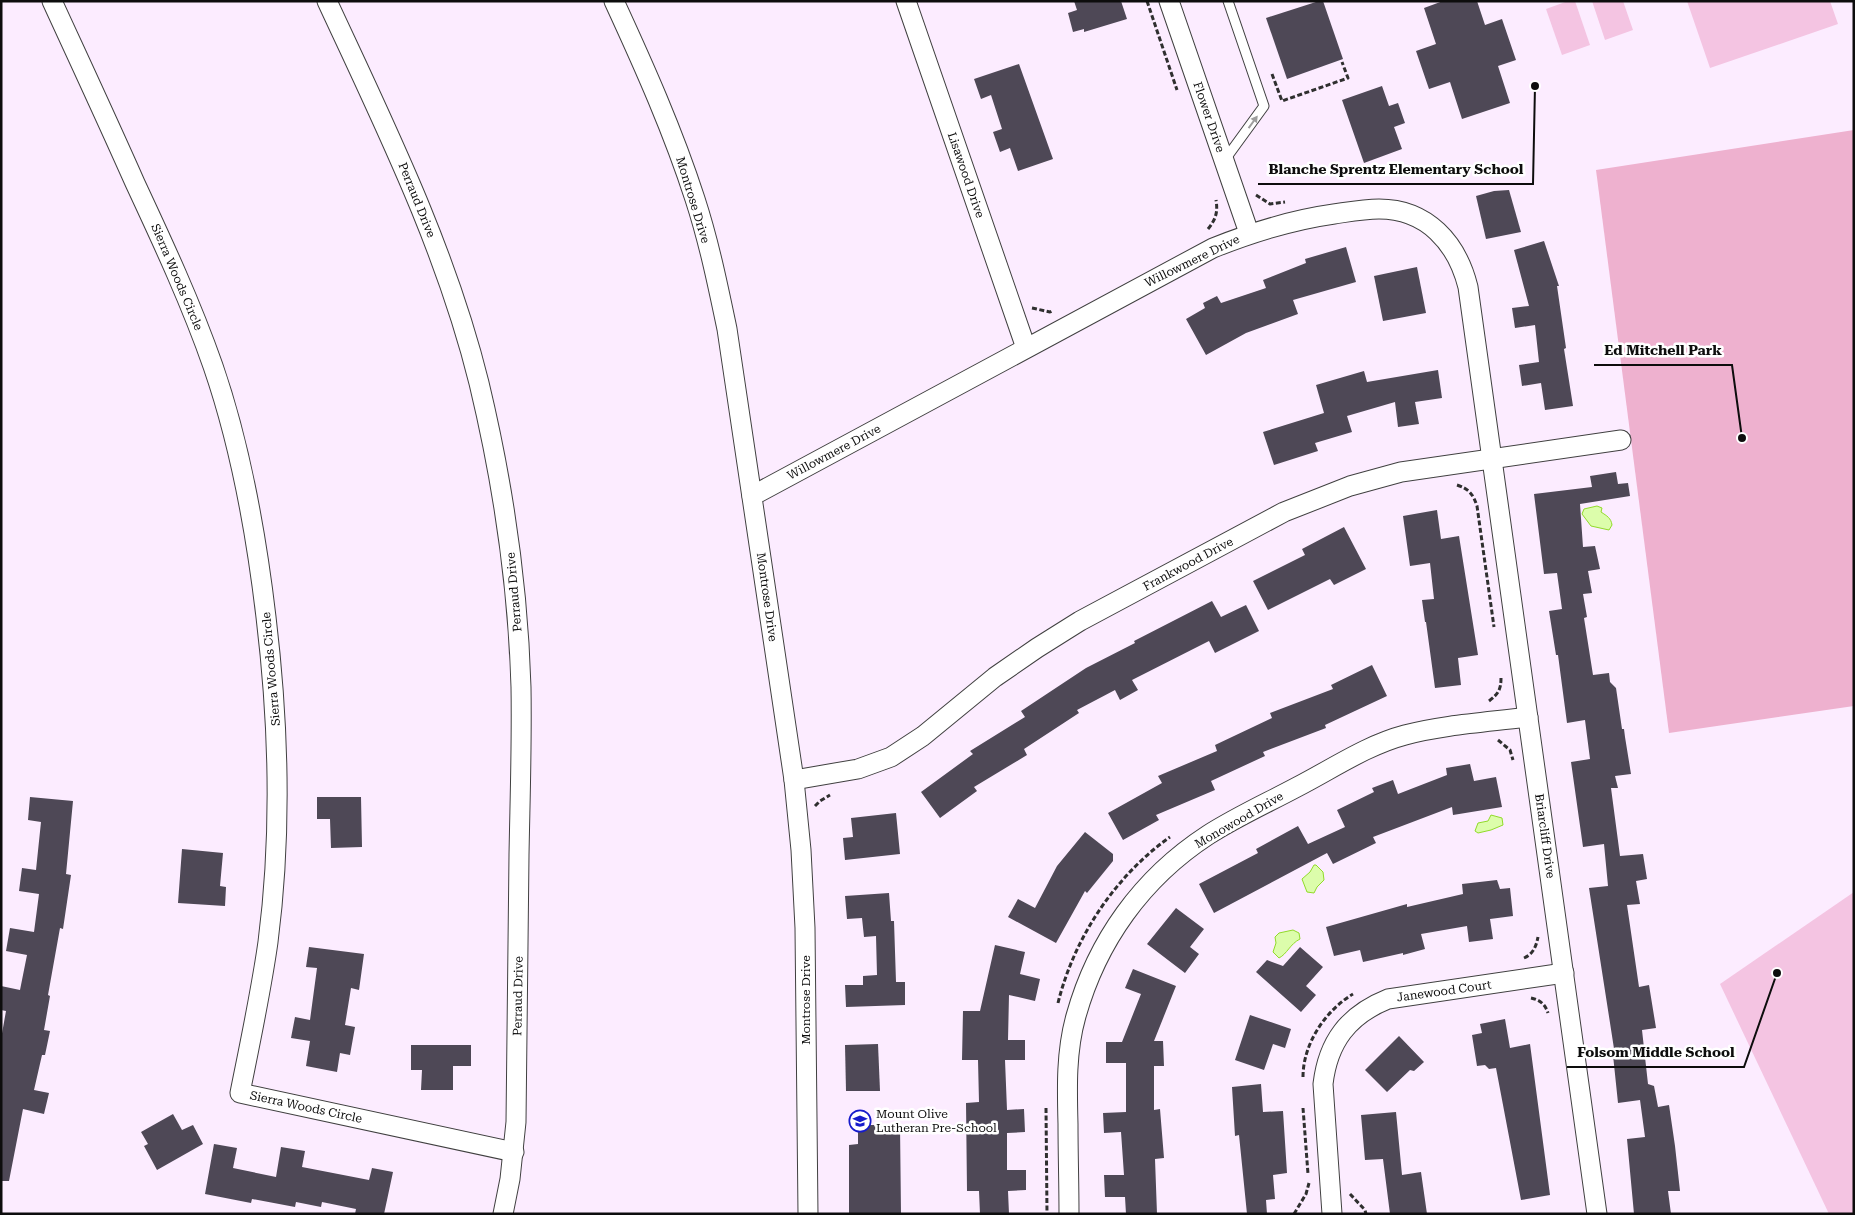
<svg xmlns="http://www.w3.org/2000/svg" width="1855" height="1215" viewBox="0 0 1855 1215" font-family="'Roboto Serif',serif">
  <style>
    .green { fill: #eeb1cf }
    .pitch { fill: #f4c4e2 }
    .water { fill: #dcfdab; stroke: #91db2a }
    .building { fill: #4e4856 }
    .lines { fill: none; stroke-linecap: round; stroke-linejoin: round }
    .service-casing { stroke: #404040; stroke-width: 11 }
    .minor-casing { stroke: #404040; stroke-width: 21 }
    .path { stroke: #2f2f2f; stroke-width: 3; stroke-dasharray: 5 2.5; stroke-linecap: butt }
    .service { stroke: #fff; stroke-width: 9 }
    .minor { stroke: #fff; stroke-width: 19 }
    .oneway { fill: #9e9e9e }
    .labels { text-anchor: middle; stroke-width: 5; stroke-linejoin: round; paint-order: stroke }
    .street-label { font-size: 12px; fill: #0d0d0d; stroke: #fff }
    .poi-label { font-size: 12px; fill: #0d0d0d; stroke: #fff; text-anchor: start }
    .leader { fill: none; stroke: #0d0d0d; stroke-width: 2 }
    .callout-dot { fill: #0d0d0d; stroke: #fff; stroke-width: 2 }
    .callout-label { font-size: 14px; text-anchor: middle; font-weight: bold; fill: #0d0d0d; stroke: #fff; stroke-width: 5; stroke-linejoin: round; paint-order: stroke }
  </style>
  <rect width="100%" height="100%" fill="#fcecff"/>
  <path class="green" d="M 1854,130 L 1854,706 L 1669,733 L 1596,170 Z"/>
  <g class="pitch">
    <path d="M 1568,1 L 1575,1 L 1590,45 L 1562,55 L 1546,9 Z"/>
    <path d="M 1592,1 L 1623,1 L 1633,30 L 1605,40 Z"/>
    <path d="M 1687,1 L 1830,1 L 1838,24 L 1710,68 Z"/>
    <path d="M 1854,892 L 1854,1214 L 1829,1214 L 1720,984 Z"/>
  </g>
  <g class="water">
    <path d="M 1597,506 L 1602,508 L 1601,512 C 1607,516 1611,518 1612,525 L 1609,530 L 1591,526 L 1582,514 L 1584,509 Z"/>
    <path d="M 1491,815 L 1502,818 L 1503,825 L 1491,830 L 1478,833 L 1475,831 L 1478,823 L 1488,821 Z"/>
    <path d="M 1314,865 L 1316,865 L 1323,872 L 1324,880 L 1317,887 L 1314,893 L 1307,892 L 1302,879 L 1310,872 Z"/>
    <path d="M 1293,930 L 1299,933 L 1300,939 C 1290,944 1287,954 1279,958 L 1273,952 L 1276,943 L 1275,937 L 1279,933 Z"/>
  </g>
  <g class="building">
    <path d="M 1074,1 L 1121,1 L 1127,19 L 1084,32 L 1084,29 L 1073,32 L 1068,13 L 1077,10 Z"/>
    <path d="M 1319,1 L 1323,1 L 1343,59 L 1287,79 L 1266,18 Z"/>
    <path d="M 1443,1 L 1477,1 L 1485,25 L 1502,19 L 1516,60 L 1498,66 L 1510,103 L 1462,119 L 1450,82 L 1429,89 L 1416,51 L 1436,44 L 1424,8 Z"/>
    <path d="M 1019,64 L 1053,159 L 1018,171 L 1010,148 L 1000,152 L 993,132 L 1002,129 L 991,95 L 981,99 L 974,79 Z"/>
    <path d="M 1382,86 L 1389,106 L 1398,103 L 1405,123 L 1394,127 L 1402,149 L 1364,163 L 1342,100 Z"/>
    <path d="M 1509,190 L 1521,232 L 1486,239 L 1476,196 L 1494,191 Z"/>
    <path d="M 1544,241 L 1559,286 L 1557,286 L 1566,348 L 1564,349 L 1573,406 L 1545,410 L 1541,383 L 1522,386 L 1519,365 L 1539,362 L 1535,325 L 1515,328 L 1512,308 L 1529,306 L 1514,250 Z"/>
    <path d="M 1346,247 L 1356,282 L 1293,300 L 1298,314 L 1246,333 L 1206,355 L 1186,319 L 1205,308 L 1203,303 L 1217,296 L 1221,303 L 1266,288 L 1263,280 L 1306,263 L 1305,259 Z"/>
    <path d="M 1417,267 L 1426,313 L 1383,321 L 1374,276 Z"/>
    <path d="M 1438,370 L 1442,398 L 1415,402 L 1419,424 L 1398,427 L 1395,402 L 1347,416 L 1352,432 L 1315,443 L 1318,451 L 1274,465 L 1263,432 L 1324,413 L 1316,385 L 1364,371 L 1367,382 Z"/>
    <path d="M 1616,472 L 1618,484 L 1628,483 L 1630,496 L 1580,504 L 1583,547 L 1595,546 L 1600,569 L 1588,571 L 1592,593 L 1583,594 L 1587,617 L 1584,618 L 1593,675 L 1609,673 L 1610,682 L 1616,688 L 1622,729 L 1624,729 L 1625,737 L 1631,774 L 1615,776 L 1618,788 L 1611,788 L 1620,856 L 1643,854 L 1647,879 L 1636,881 L 1640,904 L 1627,905 L 1639,987 L 1649,985 L 1656,1028 L 1642,1030 L 1648,1084 L 1654,1086 L 1658,1107 L 1669,1105 L 1675,1146 L 1680,1191 L 1668,1191 L 1671,1214 L 1634,1214 L 1627,1139 L 1645,1137 L 1640,1100 L 1618,1103 L 1613,1055 L 1615,1055 L 1589,888 L 1608,886 L 1604,844 L 1583,847 L 1571,762 L 1590,759 L 1585,720 L 1567,723 L 1558,655 L 1556,655 L 1549,611 L 1562,609 L 1557,573 L 1544,574 L 1534,494 L 1592,487 L 1590,476 Z"/>
    <path d="M 1437,510 L 1441,539 L 1459,536 L 1478,655 L 1458,658 L 1461,685 L 1435,688 L 1426,622 L 1425,622 L 1422,600 L 1434,599 L 1430,563 L 1410,566 L 1403,516 Z"/>
    <path d="M 1344,527 L 1366,569 L 1334,585 L 1330,579 L 1268,610 L 1253,581 L 1305,555 L 1302,549 Z"/>
    <path d="M 1212,601 L 1221,617 L 1246,605 L 1259,631 L 1215,653 L 1209,641 L 1132,680 L 1138,690 L 1120,700 L 1115,690 L 1077,710 L 1079,713 L 1024,749 L 1027,755 L 974,787 L 977,791 L 940,818 L 921,792 L 973,754 L 970,751 L 1025,717 L 1021,711 L 1086,668 L 1135,643 L 1134,641 Z"/>
    <path d="M 1372,665 L 1387,696 L 1325,725 L 1326,728 L 1263,752 L 1265,756 L 1211,781 L 1215,790 L 1156,815 L 1159,820 L 1123,840 L 1108,813 L 1162,783 L 1158,776 L 1217,751 L 1215,745 L 1272,718 L 1270,713 L 1333,689 L 1331,685 Z"/>
    <path d="M 1470,764 L 1474,781 L 1496,777 L 1502,807 L 1453,815 L 1452,807 L 1373,837 L 1376,843 L 1333,864 L 1327,853 L 1214,913 L 1199,884 L 1258,853 L 1256,849 L 1298,826 L 1308,844 L 1345,827 L 1337,810 L 1374,792 L 1372,788 L 1393,780 L 1398,794 L 1447,775 L 1446,768 Z"/>
    <path d="M 30,797 L 73,801 L 66,874 L 71,875 L 63,929 L 60,928 L 48,995 L 50,996 L 44,1030 L 50,1031 L 45,1055 L 42,1055 L 34,1090 L 49,1093 L 44,1114 L 23,1109 L 9,1181 L 1,1181 L 1,1039 L 6,1011 L 1,1010 L 1,986 L 20,990 L 27,955 L 6,951 L 10,928 L 34,932 L 39,894 L 19,891 L 22,868 L 36,870 L 41,822 L 28,820 Z"/>
    <path d="M 317,797 L 361,797 L 362,847 L 331,848 L 330,819 L 317,819 Z"/>
    <path d="M 896,813 L 900,854 L 845,860 L 843,838 L 853,837 L 851,818 Z"/>
    <path d="M 1085,832 L 1113,854 L 1113,861 L 1087,893 L 1085,891 L 1056,943 L 1008,917 L 1018,899 L 1035,908 L 1057,866 Z"/>
    <path d="M 182,849 L 223,853 L 220,886 L 226,887 L 225,906 L 178,903 Z"/>
    <path d="M 1497,880 L 1500,889 L 1510,888 L 1513,916 L 1490,919 L 1493,939 L 1469,942 L 1467,926 L 1421,934 L 1425,949 L 1403,955 L 1403,953 L 1363,962 L 1360,950 L 1334,956 L 1326,927 L 1407,904 L 1407,907 L 1463,894 L 1462,884 Z"/>
    <path d="M 889,893 L 891,921 L 894,921 L 896,982 L 905,982 L 905,1005 L 846,1007 L 845,985 L 863,985 L 863,976 L 877,975 L 876,936 L 864,937 L 862,918 L 847,919 L 845,896 Z"/>
    <path d="M 1176,908 L 1204,929 L 1190,947 L 1199,954 L 1185,973 L 1147,944 Z"/>
    <path d="M 995,945 L 1025,952 L 1020,974 L 1040,979 L 1035,1001 L 1009,995 L 1008,1040 L 1025,1040 L 1025,1060 L 1005,1060 L 1007,1110 L 1024,1109 L 1025,1132 L 1007,1133 L 1007,1170 L 1026,1170 L 1026,1190 L 1008,1191 L 1009,1214 L 980,1214 L 979,1191 L 967,1191 L 966,1103 L 979,1102 L 978,1060 L 962,1060 L 963,1011 L 980,1011 Z"/>
    <path d="M 309,947 L 364,954 L 359,990 L 351,988 L 345,1025 L 355,1027 L 350,1055 L 340,1053 L 337,1072 L 306,1066 L 310,1041 L 291,1038 L 295,1017 L 310,1020 L 317,968 L 306,967 Z"/>
    <path d="M 1300,947 L 1323,967 L 1306,986 L 1316,995 L 1301,1012 L 1256,972 L 1267,960 L 1283,966 Z"/>
    <path d="M 1133,969 L 1176,986 L 1154,1041 L 1163,1041 L 1164,1066 L 1154,1066 L 1154,1110 L 1160,1109 L 1164,1158 L 1155,1159 L 1157,1214 L 1126,1214 L 1125,1197 L 1105,1197 L 1104,1175 L 1124,1175 L 1121,1132 L 1104,1133 L 1103,1113 L 1126,1112 L 1126,1063 L 1106,1063 L 1106,1042 L 1122,1042 L 1141,994 L 1125,988 Z"/>
    <path d="M 1250,1015 L 1291,1029 L 1285,1048 L 1273,1044 L 1264,1070 L 1235,1060 Z"/>
    <path d="M 1505,1019 L 1510,1048 L 1530,1044 L 1550,1195 L 1521,1200 L 1496,1068 L 1489,1069 L 1485,1065 L 1477,1066 L 1472,1035 L 1482,1033 L 1480,1024 Z"/>
    <path d="M 1399,1036 L 1424,1062 L 1414,1071 L 1410,1070 L 1387,1092 L 1365,1070 Z"/>
    <path d="M 878,1044 L 880,1091 L 846,1091 L 845,1045 Z"/>
    <path d="M 411,1045 L 471,1045 L 471,1066 L 453,1066 L 453,1090 L 421,1090 L 422,1070 L 411,1070 Z"/>
    <path d="M 1261,1084 L 1263,1112 L 1283,1111 L 1287,1173 L 1273,1175 L 1275,1199 L 1266,1200 L 1267,1214 L 1247,1214 L 1239,1135 L 1235,1136 L 1232,1087 Z"/>
    <path d="M 1396,1112 L 1402,1175 L 1421,1172 L 1427,1214 L 1390,1214 L 1383,1159 L 1365,1160 L 1361,1115 Z"/>
    <path d="M 173,1114 L 182,1130 L 193,1125 L 203,1144 L 157,1170 L 144,1146 L 148,1144 L 141,1132 Z"/>
    <path d="M 858,1125 L 900,1125 L 901,1214 L 849,1214 L 849,1145 L 858,1144 Z"/>
    <path d="M 214,1144 L 237,1148 L 233,1168 L 276,1177 L 281,1147 L 305,1151 L 302,1167 L 369,1180 L 372,1168 L 393,1172 L 384,1214 L 355,1214 L 356,1209 L 322,1202 L 321,1207 L 296,1202 L 295,1207 L 252,1199 L 251,1203 L 205,1194 Z"/>
  </g>
  <g class="lines">
    <g class="service-casing">
      <path id="service" d="M 1224,161 L 1264,106 L 1228,1"/>
    </g>
    <g class="minor-casing">
      <g id="minor">
        <path d="M 52,1 C 80,62 108,122 135,183 C 163,243 191,303 213,366 C 241,447 256,532 266,617 C 279,725 282,834 268,942 C 261,992 250,1043 240,1093 L 514,1152"/>
        <path d="M 327,1 C 385,126 446,249 479,383 C 503,483 518,585 521,687 C 522,743 520,799 519,855 C 518,944 517,1033 516,1122 L 510,1179 L 503,1214"/>
        <path d="M 614,1 C 644,66 673,131 695,199 C 709,242 718,286 727,329 L 794,780 L 801,850 L 805,928 L 808,1214"/>
        <path d="M 906,1 L 1026,348"/>
        <path d="M 1169,1 L 1249,233"/>
        <path d="M 752,496 L 1213,248 C 1253,232 1291,220 1334,214 C 1348,212 1364,209 1379,209 C 1427,209 1457,243 1468,287 L 1597,1214"/>
        <path d="M 794,780 L 858,769 L 891,757 L 923,736 L 995,677 L 1037,648 L 1080,621 L 1284,512 L 1350,486 L 1401,472 L 1621,440"/>
        <path d="M 1069,1214 C 1069,1184 1068,1154 1068,1124 C 1067,1088 1066,1051 1076,1016 C 1097,941 1142,878 1208,835 C 1236,817 1267,803 1297,787 C 1332,769 1367,745 1405,735 C 1442,725 1489,722 1528,717"/>
        <path d="M 1332,1214 L 1323,1084 C 1328,1042 1348,1015 1388,999 L 1564,973"/>
      </g>
    </g>
    <g class="path">
      <path d="M 1147,1 L 1177,90"/>
      <path d="M 1272,74 L 1282,101 L 1348,78 L 1342,62"/>
      <path d="M 1256,195 L 1270,204 L 1285,202"/>
      <path d="M 1208,229 C 1216,219 1218,212 1216,200"/>
      <path d="M 1032,308 L 1050,312 L 1052,311"/>
      <path d="M 1457,485 C 1469,489 1473,494 1477,506 L 1494,627"/>
      <path d="M 1489,701 C 1498,694 1501,690 1501,678"/>
      <path d="M 1498,740 L 1510,750 L 1513,760"/>
      <path d="M 815,806 L 820,801 L 830,795"/>
      <path d="M 1524,958 C 1533,954 1536,947 1538,937"/>
      <path d="M 1531,998 C 1540,1000 1545,1004 1548,1013"/>
      <path d="M 1058,1003 C 1074,938 1115,876 1170,837"/>
      <path d="M 1303,1077 C 1303,1044 1325,1011 1353,994"/>
      <path d="M 1046,1108 L 1047,1214"/>
      <path d="M 1303,1108 L 1308,1174"/>
      <path d="M 1350,1194 L 1365,1210 L 1366,1214"/>
      <path d="M 1294,1214 L 1306,1194 L 1309,1183"/>
    </g>
    <use href="#service" class="service"/>
    <use href="#minor" class="minor"/>
  </g>
  <defs><path id="oneway-solid" d="M-6-.8H1V-3.2L6.5 0L1 3.2V.8H-6Z" transform="scale(1.25)"/></defs>
  <use class="oneway" href="#oneway-solid" transform="translate(1253 122) rotate(-54)"/>
  <defs>
    <g id="school-ring" transform="scale(1.125)"><circle r="9.5" fill="#fff" stroke="#161bcb" stroke-width="1.5"/><path d="M0-5L7-2L0 1L-7-2ZM-4 1L0 2.5L4 1V4Q0 6-4 4Z" fill="#161bcb"/></g>
  </defs>
  <g fill-rule="evenodd">
    <use href="#school-ring" x="860" y="1121"/>
  </g>
  <g class="labels">
    <g class="street-label">
      <text transform="translate(1209 117) rotate(71)" y="4">Flower Drive</text>
      <text transform="translate(966 175) rotate(71)" y="4">Lisawood Drive</text>
      <text transform="translate(417 200) rotate(68)" y="4">Perraud Drive</text>
      <text transform="translate(693 200) rotate(73)" y="4">Montrose Drive</text>
      <text transform="translate(1192 261) rotate(-26)" y="4">Willowmere Drive</text>
      <text transform="translate(177 277) rotate(67)" y="4">Sierra Woods Circle</text>
      <text transform="translate(834 452) rotate(-28)" y="4">Willowmere Drive</text>
      <text transform="translate(1188 564) rotate(-28)" y="4">Frankwood Drive</text>
      <text transform="translate(514 592) rotate(-95)" y="4">Perraud Drive</text>
      <text transform="translate(767 597) rotate(82)" y="4">Montrose Drive</text>
      <text transform="translate(271 669) rotate(-95)" y="4">Sierra Woods Circle</text>
      <text transform="translate(1239 820) rotate(-30)" y="4">Monowood Drive</text>
      <text transform="translate(1545 836) rotate(82)" y="4">Briarcliff Drive</text>
      <text transform="translate(1444 991) rotate(-8)" y="4">Janewood Court</text>
      <text transform="translate(518 996) rotate(-89)" y="4">Perraud Drive</text>
      <text transform="translate(806 1000) rotate(-90)" y="4">Montrose Drive</text>
      <text transform="translate(306 1107) rotate(12)" y="4">Sierra Woods Circle</text>
    </g>
    <g class="poi-label">
      <text x="876" y="1118">Mount Olive<tspan x="876" dy="14">Lutheran Pre-School</tspan></text>
    </g>
  </g>
  <path class="leader" d="M1535 86L1533 184H1258M1742 438L1732 365H1594M1777 973L1744 1067H1567"/>
  <g class="callout-dot">
    <circle cx="1535" cy="86" r="5"/>
    <circle cx="1742" cy="438" r="5"/>
    <circle cx="1777" cy="973" r="5"/>
  </g>
  <g class="callout-label">
    <text x="1396" y="174">Blanche Sprentz Elementary School</text>
    <text x="1663" y="355">Ed Mitchell Park</text>
    <text x="1656" y="1057">Folsom Middle School</text>
  </g>
  <rect width="1855" height="1215" fill="none" stroke="#0d0d0d" stroke-width="5"/>
</svg>
